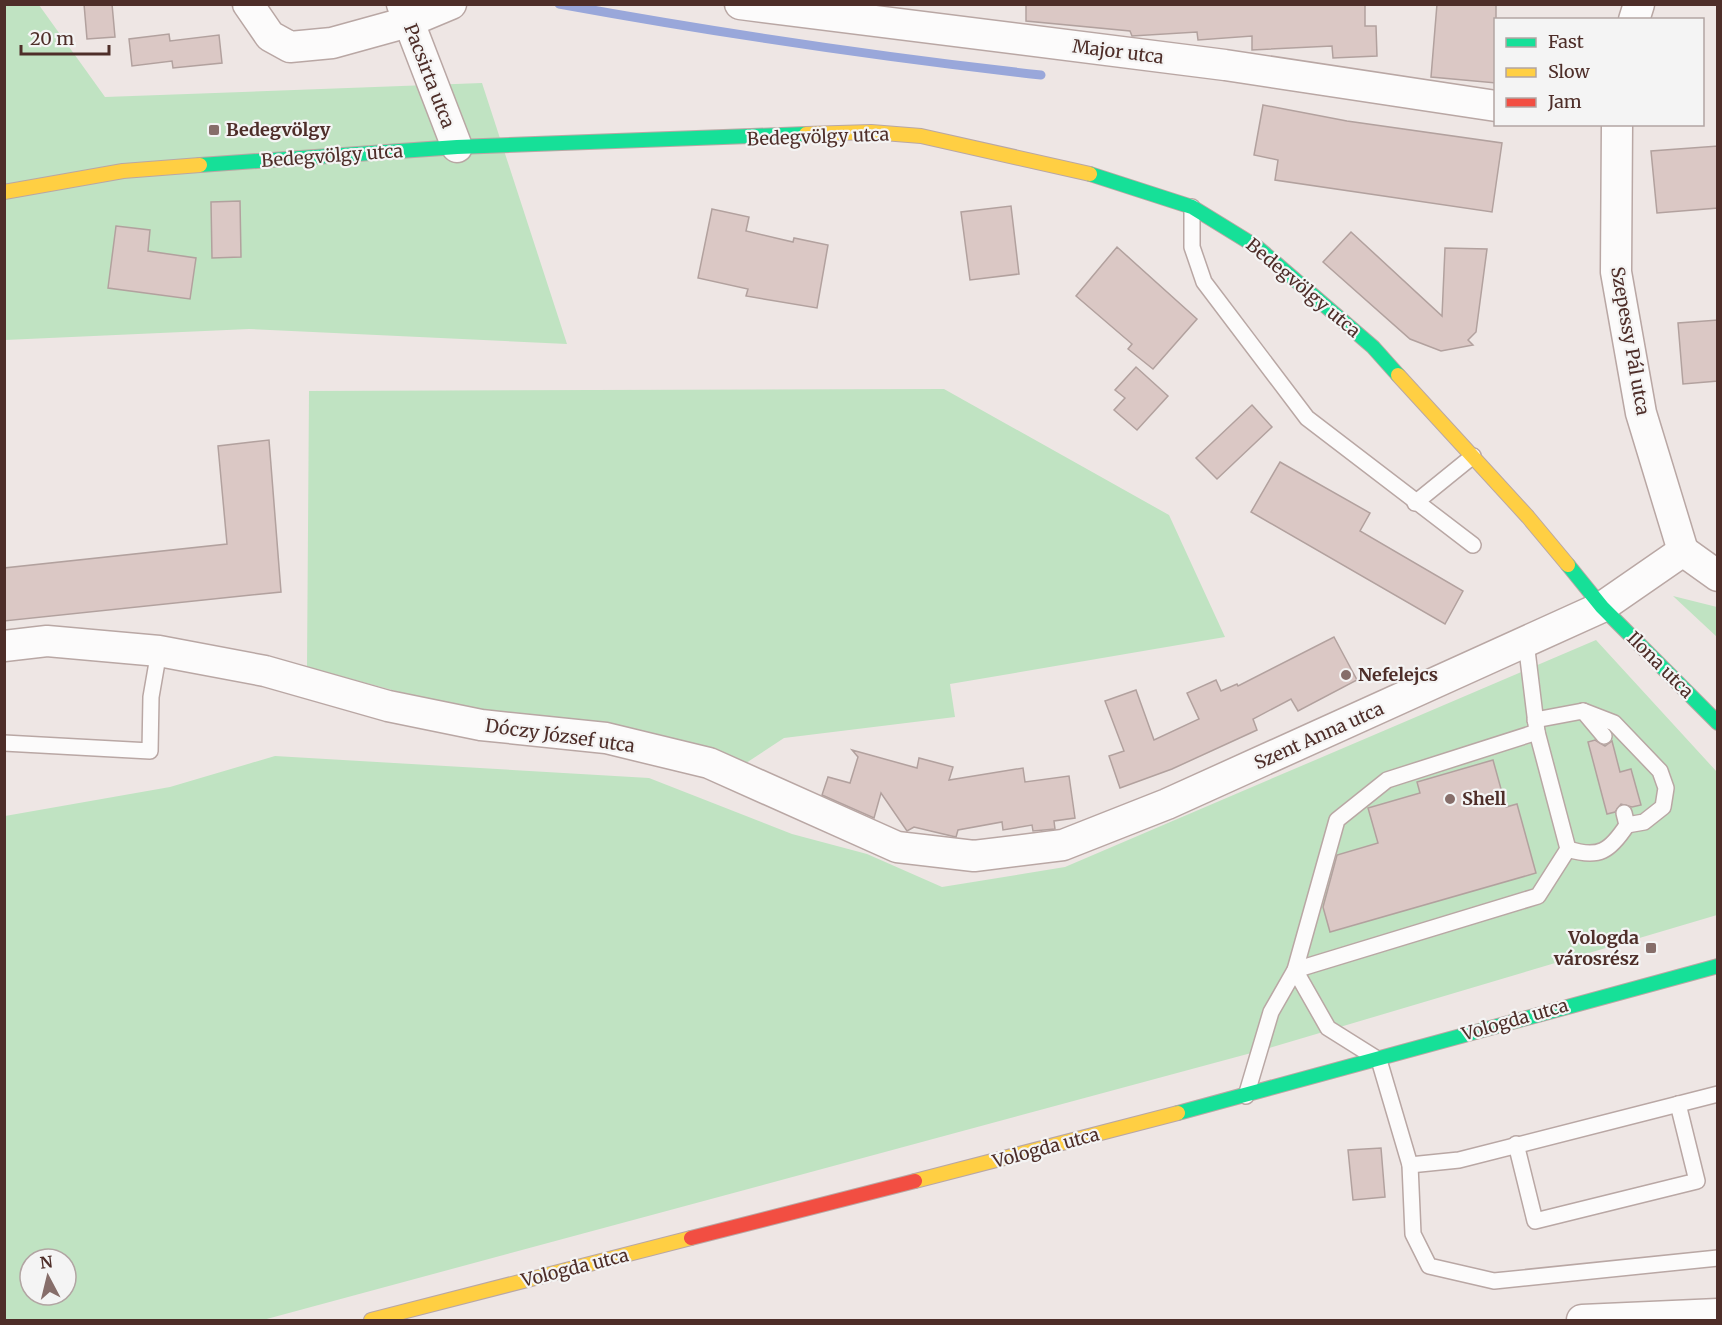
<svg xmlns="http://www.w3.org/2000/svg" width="1722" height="1325" viewBox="0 0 1722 1325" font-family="Merriweather,serif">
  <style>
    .green { fill: #c0e3c2; fill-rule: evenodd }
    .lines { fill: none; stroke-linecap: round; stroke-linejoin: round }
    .stream { stroke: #99a7da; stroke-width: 9 }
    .building { fill: #dbc8c5; stroke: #b2a19e; stroke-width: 1.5 }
    .lane-casing { stroke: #b9a7a4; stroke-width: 18 }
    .street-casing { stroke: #b9a7a4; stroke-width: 33 }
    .fast-casing { stroke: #b9a7a4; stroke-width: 16 }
    .slow-casing { stroke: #b9a7a4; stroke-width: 16 }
    .jam-casing { stroke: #b9a7a4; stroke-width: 16 }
    .lane { stroke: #fcfbfb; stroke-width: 15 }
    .street { stroke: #fcfbfb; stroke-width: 30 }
    .fast { stroke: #16e098; stroke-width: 14 }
    .slow { stroke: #ffcf43; stroke-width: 14 }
    .jam { stroke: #f24e42; stroke-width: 14 }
    .poi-dot { fill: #866e6a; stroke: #f4f4f4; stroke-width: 2 }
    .labels { text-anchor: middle; stroke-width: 4.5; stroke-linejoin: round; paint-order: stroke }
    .street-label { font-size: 18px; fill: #4e2e29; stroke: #f4f4f4 }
    .poi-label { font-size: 18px; font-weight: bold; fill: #4e2e29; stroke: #f4f4f4; text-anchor: start }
  </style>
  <rect width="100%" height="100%" fill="#eee6e4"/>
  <g class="green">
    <path d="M 4,5 L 39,5 L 105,97 L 482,83 L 567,344 L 249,329 L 5,340 Z"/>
    <path d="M 944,389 L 1169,515 L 1225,637 L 950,684 L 955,717 L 784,738 L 740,767 L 481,714 L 307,667 L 309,391 Z"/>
    <path d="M 1673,596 L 1717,607 L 1717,637 Z"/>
    <path d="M 1596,640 L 1717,772 L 1717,915 L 1266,1049 L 263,1320 L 5,1320 L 5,816 L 170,787 L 275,756 L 649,778 L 792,834 L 867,854 L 942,887 L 1065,867 ZM 30,1259 L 66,1259 L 66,1295 L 30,1295 Z"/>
  </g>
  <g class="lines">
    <path class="stream" d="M 559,4 C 719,33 879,57 1041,75"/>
  </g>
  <g class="building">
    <path d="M 84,4 L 112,4 L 115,37 L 87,39 Z"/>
    <path d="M 1026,4 L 1365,4 L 1365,26 L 1376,26 L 1377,56 L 1333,58 L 1332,46 L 1252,50 L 1252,36 L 1198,40 L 1197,32 L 1132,36 L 1130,31 L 1026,21 Z"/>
    <path d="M 1437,4 L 1496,4 L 1496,83 L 1431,77 Z"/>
    <path d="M 169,34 L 170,41 L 219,35 L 222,63 L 173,68 L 172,61 L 132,66 L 129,39 Z"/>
    <path d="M 1263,105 L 1347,121 L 1502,143 L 1492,212 L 1275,180 L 1278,160 L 1254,155 Z"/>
    <path d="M 1718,146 L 1718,208 L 1657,213 L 1651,151 Z"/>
    <path d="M 240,201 L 241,257 L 212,258 L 211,202 Z"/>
    <path d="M 1011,206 L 1019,274 L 970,280 L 961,212 Z"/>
    <path d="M 712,209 L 749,217 L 746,231 L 793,242 L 794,238 L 828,245 L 817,308 L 746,296 L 748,289 L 698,278 Z"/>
    <path d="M 116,226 L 150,230 L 148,251 L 196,258 L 190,299 L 108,288 Z"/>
    <path d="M 1351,232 L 1442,316 L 1445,248 L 1487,249 L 1476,332 L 1468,340 L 1473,345 L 1441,351 L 1410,339 L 1323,262 Z"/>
    <path d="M 1117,247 L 1197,319 L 1153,369 L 1128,349 L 1132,344 L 1076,296 Z"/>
    <path d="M 1718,320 L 1718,381 L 1683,384 L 1678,323 Z"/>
    <path d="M 1136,367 L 1168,396 L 1137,430 L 1114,410 L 1125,398 L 1115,390 Z"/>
    <path d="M 1252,405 L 1272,427 L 1217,479 L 1196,458 Z"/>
    <path d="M 269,440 L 281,592 L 4,621 L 4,568 L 227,544 L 218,446 Z"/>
    <path d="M 1280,462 L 1370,513 L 1360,531 L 1463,591 L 1445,624 L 1251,512 Z"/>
    <path d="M 1334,637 L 1357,680 L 1298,711 L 1291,699 L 1253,719 L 1257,730 L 1172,769 L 1120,788 L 1109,756 L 1124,751 L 1105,701 L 1136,690 L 1154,740 L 1199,719 L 1187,693 L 1216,680 L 1221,691 L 1237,684 L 1238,686 Z"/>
    <path d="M 1595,740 L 1605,746 L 1612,741 L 1620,772 L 1631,769 L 1641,805 L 1632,807 L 1621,804 L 1615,812 L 1607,814 L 1588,742 Z"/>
    <path d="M 852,750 L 917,768 L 919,758 L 953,767 L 949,780 L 1023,768 L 1025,782 L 1069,776 L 1075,818 L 1054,821 L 1055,829 L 1033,831 L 1032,825 L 1003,830 L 1002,822 L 958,830 L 956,837 L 914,827 L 907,831 L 881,793 L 874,818 L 822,795 L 828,777 L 850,783 L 858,757 Z"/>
    <path d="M 1493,760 L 1506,807 L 1517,804 L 1536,873 L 1330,932 L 1323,907 L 1337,855 L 1378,843 L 1368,808 L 1420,793 L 1417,782 Z"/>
    <path d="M 1381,1148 L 1385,1197 L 1353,1200 L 1348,1150 Z"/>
  </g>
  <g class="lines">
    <g class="lane-casing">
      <g id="lane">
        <path d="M 1192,207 L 1192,247 L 1204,282 L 1307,418 L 1473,545"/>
        <path d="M 1415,503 L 1473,456"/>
        <path d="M 1583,711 L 1614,723 L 1660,771 L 1666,788 L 1663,807 L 1644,822 L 1627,825"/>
        <path d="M 1535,720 L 1583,711 L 1604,736"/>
        <path d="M 1537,732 L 1568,849 L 1538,896 L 1295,970 L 1328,1028 L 1379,1060 L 1410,1165 L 1413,1234 L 1429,1266 L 1494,1281 L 1718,1258"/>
        <path d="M 4,743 L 150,751 L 151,697 L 159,651"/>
        <path d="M 1568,849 C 1599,859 1610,851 1627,825 L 1624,813"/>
        <path d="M 1246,1096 L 1271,1012 L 1295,970 L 1337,820 L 1387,780 L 1537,732 L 1526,642"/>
        <path d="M 1516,1144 L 1535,1221 L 1697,1181 L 1678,1104"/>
        <path d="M 1410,1165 L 1459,1160 L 1718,1094"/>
      </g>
    </g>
    <g class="street-casing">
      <g id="street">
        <path d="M 248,4 L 270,36 L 290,47 L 332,43 L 408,22 L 451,4"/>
        <path d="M 402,4 L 457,147"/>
        <path d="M 740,4 L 1225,65 L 1496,106"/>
        <path d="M 1634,20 L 1639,4"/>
        <path d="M 1617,124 L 1616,272 L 1641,413 L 1683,551"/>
        <path d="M 1683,551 L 1718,576"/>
        <path d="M 4,646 L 47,641 L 159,651 L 265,671 L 388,706 L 481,725 L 606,738 L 709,763 L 897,847 L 974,856 L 1063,845 L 1167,804 L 1602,607 L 1683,551"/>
        <path d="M 1582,1320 L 1718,1314"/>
      </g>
    </g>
    <g class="fast-casing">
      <g id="fast">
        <path d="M 200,165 L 457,147 L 806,134"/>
        <path d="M 1090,174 L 1192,207 L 1257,247 L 1373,347 L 1398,375"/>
        <path d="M 1568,565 L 1602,607 L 1718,723"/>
        <path d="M 1178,1113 L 1718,966"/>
      </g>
    </g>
    <g class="slow-casing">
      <g id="slow">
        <path d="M 806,134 L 871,132 L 921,136 L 1090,174"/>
        <path d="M 4,192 L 123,171 L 200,165"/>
        <path d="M 1398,375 L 1528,517 L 1568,565"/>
        <path d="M 915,1181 L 1178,1113"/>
        <path d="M 371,1320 L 691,1238"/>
      </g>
    </g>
    <g class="jam-casing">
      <path id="jam" d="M 691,1238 L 915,1181"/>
    </g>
    <use href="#lane" class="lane"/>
    <use href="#street" class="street"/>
    <use href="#fast" class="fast"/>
    <use href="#slow" class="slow"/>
    <use href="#jam" class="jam"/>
  </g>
  <g class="poi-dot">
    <rect x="208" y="124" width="12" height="12" rx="3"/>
    <circle cx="1346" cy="675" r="6"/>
    <circle cx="1450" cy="799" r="6"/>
    <rect x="1645" y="942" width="12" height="12" rx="3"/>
  </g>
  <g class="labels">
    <g class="street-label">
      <text transform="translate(1118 52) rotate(7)" y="6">Major utca</text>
      <text transform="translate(429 76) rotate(69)" y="6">Pacsirta utca</text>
      <text transform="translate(818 137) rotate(-2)" y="6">Bedegvölgy utca</text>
      <text transform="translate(332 156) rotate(-4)" y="6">Bedegvölgy utca</text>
      <text transform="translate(1303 288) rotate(40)" y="6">Bedegvölgy utca</text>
      <text transform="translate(1630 341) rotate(80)" y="6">Szepessy Pál utca</text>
      <text transform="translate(1660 665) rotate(45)" y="6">Ilona utca</text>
      <text transform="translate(560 736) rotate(8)" y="6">Dóczy József utca</text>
      <text transform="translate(1319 736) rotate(-24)" y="6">Szent Anna utca</text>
      <text transform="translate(1515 1020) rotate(-16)" y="6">Vologda utca</text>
      <text transform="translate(1046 1148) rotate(-15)" y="6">Vologda utca</text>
      <text transform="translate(575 1268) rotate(-14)" y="6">Vologda utca</text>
    </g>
    <g class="poi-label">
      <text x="226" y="136">Bedegvölgy</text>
      <text x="1358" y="681">Nefelejcs</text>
      <text x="1462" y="805">Shell</text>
      <text x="1639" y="944" text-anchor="end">Vologda<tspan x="1639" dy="21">városrész</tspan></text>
    </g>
  </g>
  <rect width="1722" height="1325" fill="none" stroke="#4e2e29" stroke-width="12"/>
  <rect x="1494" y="18" width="210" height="108" fill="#f4f4f4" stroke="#b2a5a3" stroke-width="1.5"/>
  <rect x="1506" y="38" width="30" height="9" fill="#16e098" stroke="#b2a5a3" stroke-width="1.5"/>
  <text x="1548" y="48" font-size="18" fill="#4e2e29">Fast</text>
  <rect x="1506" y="68" width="30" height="9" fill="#ffcf43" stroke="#b2a5a3" stroke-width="1.5"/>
  <text x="1548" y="78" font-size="18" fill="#4e2e29">Slow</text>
  <rect x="1506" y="98" width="30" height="9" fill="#f24e42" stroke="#b2a5a3" stroke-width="1.5"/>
  <text x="1548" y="108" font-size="18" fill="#4e2e29">Jam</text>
  <g transform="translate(48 1277) rotate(353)"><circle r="28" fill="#f4f4f4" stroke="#b2a5a3" stroke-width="1.5"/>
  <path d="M0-4.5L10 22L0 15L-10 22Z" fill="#866e6a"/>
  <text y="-9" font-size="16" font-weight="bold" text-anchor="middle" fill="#4e2e29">N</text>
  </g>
  <path d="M21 45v9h88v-9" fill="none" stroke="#4e2e29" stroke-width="3"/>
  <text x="30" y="45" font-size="18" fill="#4e2e29" stroke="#f4f4f4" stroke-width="4.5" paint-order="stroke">20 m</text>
</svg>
